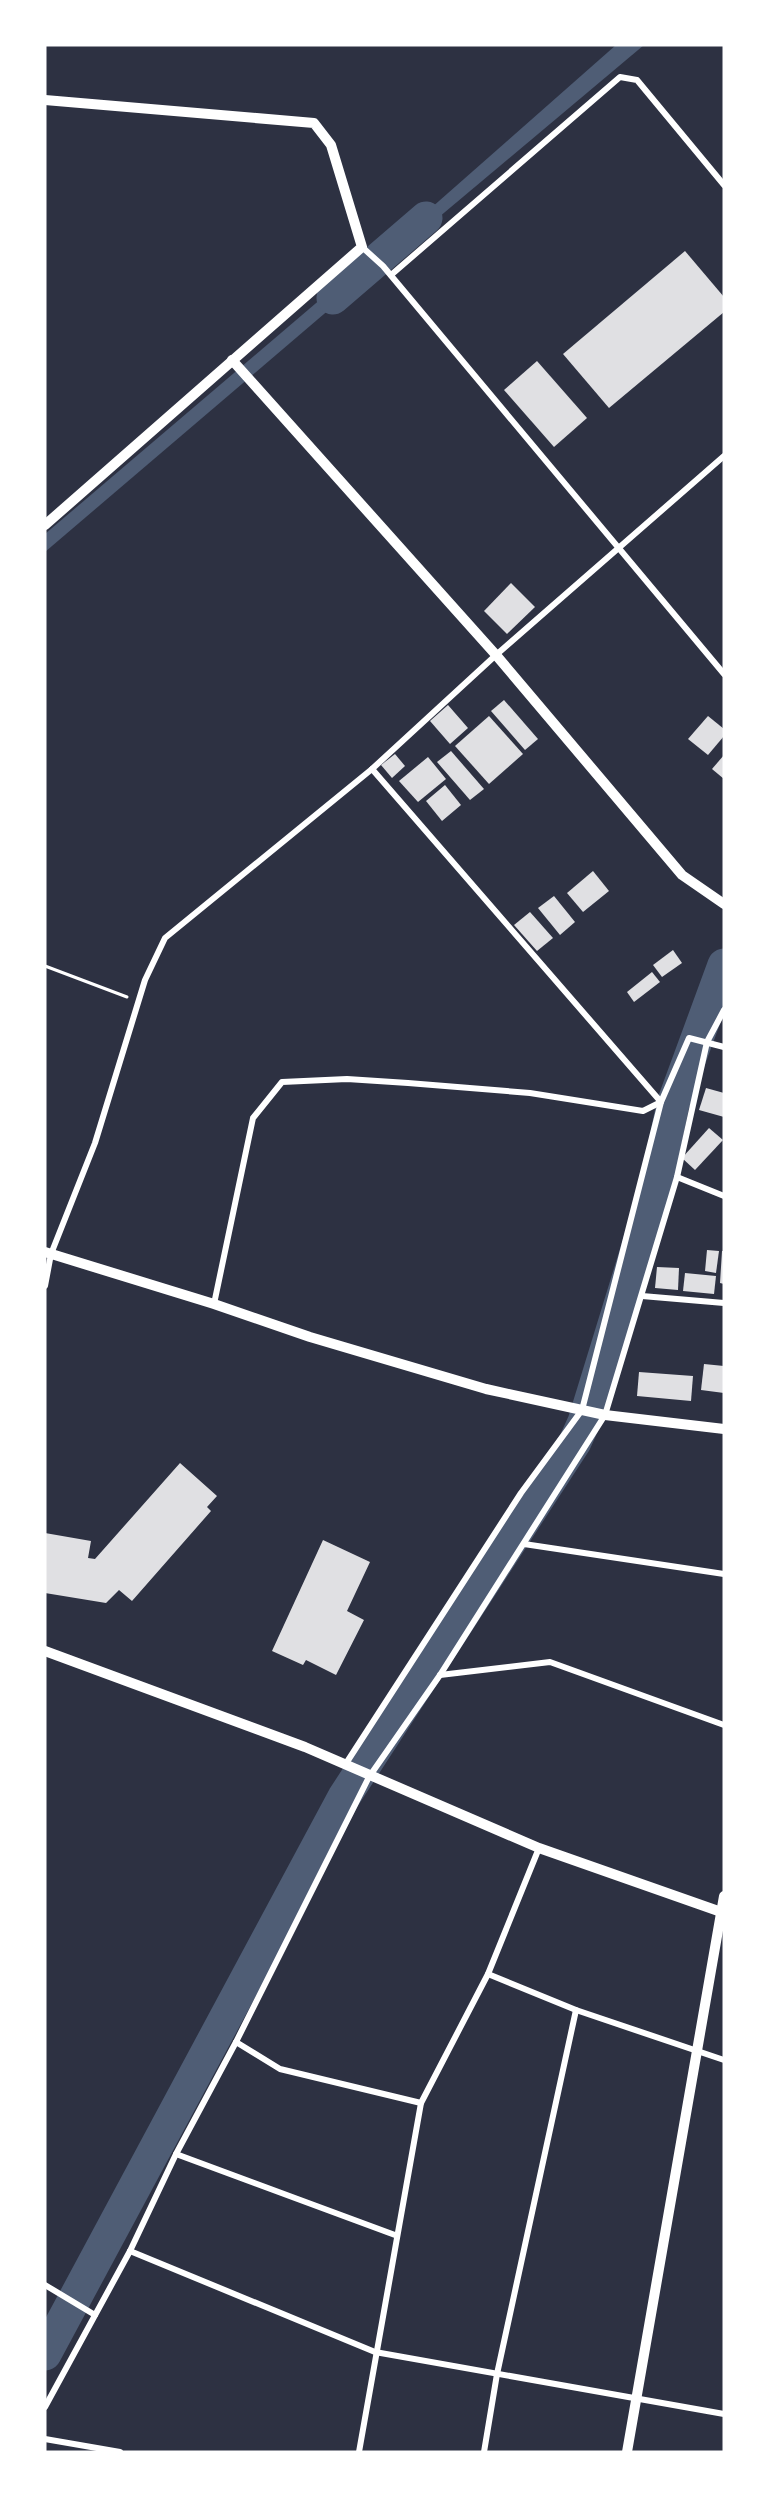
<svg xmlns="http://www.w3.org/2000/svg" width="769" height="2497" viewBox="0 0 769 2497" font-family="'Exo 2',sans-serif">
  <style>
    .water { fill: #4f5d75 }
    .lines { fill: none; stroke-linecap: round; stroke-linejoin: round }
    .river { stroke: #4f5d75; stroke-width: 33 }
    .building { fill: #e0e0e3 }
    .path { stroke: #fff; stroke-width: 3 }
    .minor { stroke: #fff; stroke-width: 6 }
    .tertiary { stroke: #fff; stroke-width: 10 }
    .secondary { stroke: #fff; stroke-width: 10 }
  </style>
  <rect width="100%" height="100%" fill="#2d3142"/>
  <g class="water">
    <path d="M 616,45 L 644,45 L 395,254 L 389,245 Z"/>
    <path d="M 363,263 L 372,273 L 45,552 L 45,534 Z"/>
  </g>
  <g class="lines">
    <g class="river">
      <path d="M 333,298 L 426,218"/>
      <path d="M 45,2354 L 344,1797 L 575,1442 L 584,1422 L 655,1191 L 673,1104 L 724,965"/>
    </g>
  </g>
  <g class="building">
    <path d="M 685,251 L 724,297 L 724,312 L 609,408 L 563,354 Z"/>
    <path d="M 537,361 L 587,418 L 554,447 L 504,390 Z"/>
    <path d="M 511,583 L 535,607 L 507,634 L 484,611 Z"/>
    <path d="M 504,700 L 538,739 L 525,750 L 491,711 Z"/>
    <path d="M 448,705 L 468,728 L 450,744 L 430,721 Z"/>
    <path d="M 489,716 L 523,754 L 489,784 L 455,746 Z"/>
    <path d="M 708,716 L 724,729 L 724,736 L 708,755 L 688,739 Z"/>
    <path d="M 451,751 L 484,789 L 470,800 L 437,762 Z"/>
    <path d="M 395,754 L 405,766 L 392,778 L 381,765 Z"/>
    <path d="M 724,755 L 724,779 L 712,769 Z"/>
    <path d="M 428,757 L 446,779 L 418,802 L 399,781 Z"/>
    <path d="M 445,785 L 461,805 L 442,821 L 426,801 Z"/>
    <path d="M 593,871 L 609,891 L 583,912 L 567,893 Z"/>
    <path d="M 554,896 L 575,922 L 560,935 L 538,908 Z"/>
    <path d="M 530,912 L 553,938 L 537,951 L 514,925 Z"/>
    <path d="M 673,950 L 682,963 L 662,977 L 653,965 Z"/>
    <path d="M 652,972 L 660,982 L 634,1002 L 627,992 Z"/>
    <path d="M 706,1088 L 724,1093 L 724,1117 L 699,1110 Z"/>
    <path d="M 709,1128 L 723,1140 L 695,1170 L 682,1158 Z"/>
    <path d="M 707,1250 L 719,1251 L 716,1273 L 705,1271 Z"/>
    <path d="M 722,1251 L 724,1251 L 724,1284 L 720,1283 Z"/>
    <path d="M 657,1267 L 679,1268 L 678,1290 L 655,1288 Z"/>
    <path d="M 685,1273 L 716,1276 L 714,1294 L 683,1291 Z"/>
    <path d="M 704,1364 L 724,1366 L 724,1393 L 701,1390 Z"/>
    <path d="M 639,1372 L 693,1376 L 691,1401 L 637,1396 Z"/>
    <path d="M 180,1463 L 217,1496 L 207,1507 L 211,1511 L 132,1601 L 119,1590 L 106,1603 L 45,1593 L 45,1533 L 91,1541 L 88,1558 L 95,1559 Z"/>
    <path d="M 323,1540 L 370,1562 L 347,1611 L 364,1620 L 336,1675 L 306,1660 L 303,1665 L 272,1651 Z"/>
  </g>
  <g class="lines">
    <path class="path" d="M 45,966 L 127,997"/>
    <g class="minor">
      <path d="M 362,247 L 383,266 L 724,674"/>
      <path d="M 391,275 L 620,77 L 637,80 L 724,185"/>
      <path d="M 677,1177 L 724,1196"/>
      <path d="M 45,1286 L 51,1254 L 95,1143 L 145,980 L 165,938 L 372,769 L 496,655 L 724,456"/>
      <path d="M 642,1296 L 724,1303"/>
      <path d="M 214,1304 L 253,1118 L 282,1082 L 347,1079 L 408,1083 L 530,1093 L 643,1111 L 661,1102 L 689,1038 L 724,1047"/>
      <path d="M 524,1544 L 724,1574"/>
      <path d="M 440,1675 L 550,1662 L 724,1725"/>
      <path d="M 345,1765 L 521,1493 L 582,1410 L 661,1102 L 372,769"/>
      <path d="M 488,1974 L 576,2010 L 724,2060"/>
      <path d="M 236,2042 L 280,2069 L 421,2103"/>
      <path d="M 176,2154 L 395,2235"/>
      <path d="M 130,2251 L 375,2352 L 724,2414"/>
      <path d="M 45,2285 L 95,2315"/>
      <path d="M 45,2407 L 130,2251 L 176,2154 L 236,2042 L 369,1777 L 440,1675 L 605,1415 L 677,1177 L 707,1042 L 724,1010"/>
      <path d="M 45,2439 L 120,2452"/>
      <path d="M 359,2452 L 421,2103 L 488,1974 L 539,1848"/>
      <path d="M 484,2452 L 497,2374 L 576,2010"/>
    </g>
    <g class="tertiary">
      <path d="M 45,100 L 314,123 L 331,145 L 362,247 L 45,525"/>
      <path d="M 232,360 L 496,655 L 682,875 L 724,904"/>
      <path d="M 45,1651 L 305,1747 L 539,1848 L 724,1913"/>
      <path d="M 627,2452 L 724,1896"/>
    </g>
    <path class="secondary" d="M 45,1252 L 214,1304 L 310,1337 L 486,1389 L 605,1415 L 724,1429"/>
  </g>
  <rect width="769" height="2497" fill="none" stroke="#ffffff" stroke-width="93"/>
</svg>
